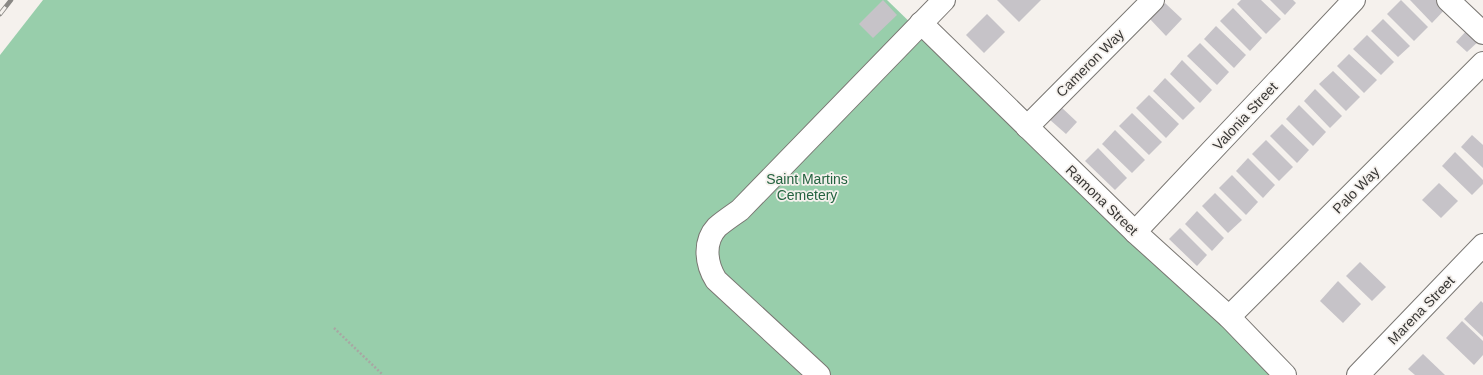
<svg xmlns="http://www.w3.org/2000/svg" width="1483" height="375" viewBox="0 0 1483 375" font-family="Arial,sans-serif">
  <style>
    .green { fill: #98ceab }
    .building { fill: #c6c3c8 }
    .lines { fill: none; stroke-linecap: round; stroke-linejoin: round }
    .minor-casing { stroke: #797672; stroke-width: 24 }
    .path { stroke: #a9a6a3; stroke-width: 2.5; stroke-dasharray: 2 2; stroke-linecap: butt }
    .minor { stroke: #fff; stroke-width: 22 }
    .rail-casing { stroke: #8a8885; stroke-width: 4.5 }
    .rail { stroke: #f5f1ed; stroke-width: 3; stroke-dasharray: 9; stroke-linecap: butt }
    .labels { text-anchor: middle; stroke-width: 3.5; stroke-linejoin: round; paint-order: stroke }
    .street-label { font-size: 14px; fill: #373634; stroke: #f5f1ed }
    .park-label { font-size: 14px; fill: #246340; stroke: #f5f1ed }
  </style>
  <rect width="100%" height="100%" fill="#f5f1ed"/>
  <path class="green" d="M 43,0 L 887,0 L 1274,375 L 0,375 L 0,55 Z"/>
  <g class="building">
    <path d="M 883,0 L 897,15 L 873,38 L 859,24 Z"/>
    <path d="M 997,0 L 1041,0 L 1019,22 Z"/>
    <path d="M 1241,0 L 1261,0 L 1281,19 L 1266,34 L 1237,4 Z"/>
    <path d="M 1270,0 L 1293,0 L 1296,3 L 1285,15 Z"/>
    <path d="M 1401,0 L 1428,27 L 1414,41 L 1387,14 Z"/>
    <path d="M 1410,0 L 1443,0 L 1449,5 L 1432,23 Z"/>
    <path d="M 1165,3 L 1182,19 L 1166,36 L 1150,19 Z"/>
    <path d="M 1233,8 L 1262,38 L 1250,51 L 1220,21 Z"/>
    <path d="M 987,14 L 1005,32 L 984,53 L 966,35 Z"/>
    <path d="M 1383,19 L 1410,46 L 1398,57 L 1371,31 Z"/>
    <path d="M 1216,26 L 1246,55 L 1234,68 L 1204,39 Z"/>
    <path d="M 1469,28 L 1481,39 L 1467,52 L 1456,42 Z"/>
    <path d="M 1367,35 L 1394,62 L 1381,75 L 1353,49 Z"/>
    <path d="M 1200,43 L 1229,72 L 1217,85 L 1187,56 Z"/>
    <path d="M 1349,54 L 1377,80 L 1364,93 L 1337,66 Z"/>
    <path d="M 1182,60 L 1212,90 L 1200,103 L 1170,74 Z"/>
    <path d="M 1333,71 L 1360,97 L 1346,111 L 1319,84 Z"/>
    <path d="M 1165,78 L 1195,108 L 1183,120 L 1153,91 Z"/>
    <path d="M 1315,89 L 1342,116 L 1330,128 L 1304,101 Z"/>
    <path d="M 1149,95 L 1179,124 L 1166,138 L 1136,108 Z"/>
    <path d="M 1299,105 L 1326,132 L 1313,146 L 1286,119 Z"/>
    <path d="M 1060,106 L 1077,122 L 1066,134 L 1049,119 Z"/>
    <path d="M 1132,113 L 1162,142 L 1149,155 L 1119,126 Z"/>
    <path d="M 1282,124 L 1309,150 L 1297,163 L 1270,136 Z"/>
    <path d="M 1115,130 L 1145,160 L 1132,173 L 1102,144 Z"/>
    <path d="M 1472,135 L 1483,145 L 1483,168 L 1461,147 Z"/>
    <path d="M 1266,140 L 1293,167 L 1279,181 L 1252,154 Z"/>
    <path d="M 1098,148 L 1127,178 L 1115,190 L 1085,161 Z"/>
    <path d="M 1455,152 L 1483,180 L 1483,184 L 1472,195 L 1442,166 Z"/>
    <path d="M 1248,158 L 1275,185 L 1263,198 L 1236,171 Z"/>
    <path d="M 1232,175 L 1258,202 L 1246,215 L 1219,188 Z"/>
    <path d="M 1439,183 L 1458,201 L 1441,218 L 1422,200 Z"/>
    <path d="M 1215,193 L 1242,220 L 1228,233 L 1202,206 Z"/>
    <path d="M 1197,211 L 1224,238 L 1212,251 L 1185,224 Z"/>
    <path d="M 1180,228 L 1207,255 L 1197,266 L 1169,239 Z"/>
    <path d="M 1360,262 L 1386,287 L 1372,301 L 1346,276 Z"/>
    <path d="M 1338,281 L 1361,304 L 1343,323 L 1320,301 Z"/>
    <path d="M 1481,301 L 1483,303 L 1483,337 L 1464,319 Z"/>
    <path d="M 1462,321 L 1483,341 L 1483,355 L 1474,365 L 1446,338 Z"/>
    <path d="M 1423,354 L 1445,375 L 1415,375 L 1408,369 Z"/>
  </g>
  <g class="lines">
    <g class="minor-casing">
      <g id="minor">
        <path d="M 1448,0 L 1483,33"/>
        <path d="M 921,23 L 1135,232 L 1229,317 L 1285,375"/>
        <path d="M 1027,127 L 1153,0"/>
        <path d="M 1135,232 L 1354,0"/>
        <path d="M 1229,317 L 1483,63"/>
        <path d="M 819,375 L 716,280 C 706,264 703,242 717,227 C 724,221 733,215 740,210 L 944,0"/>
        <path d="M 1358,375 L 1483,245"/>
      </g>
    </g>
    <path class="path" d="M 334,328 L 383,375"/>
    <use href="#minor" class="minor"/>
    <g class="rail-casing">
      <path id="rail" d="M 0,14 L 11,0"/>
    </g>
    <use href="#rail" class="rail"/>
  </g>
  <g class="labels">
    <g class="street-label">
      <text transform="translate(1090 63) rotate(-45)" y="5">Cameron Way</text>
      <text transform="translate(1245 116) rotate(-47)" y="5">Valonia Street</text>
      <text transform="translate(1356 190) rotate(-45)" y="5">Palo Way</text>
      <text transform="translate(1102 200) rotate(44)" y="5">Ramona Street</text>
      <text transform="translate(1421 310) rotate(-46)" y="5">Marena Street</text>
    </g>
    <g class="park-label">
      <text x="807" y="184">Saint Martins<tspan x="807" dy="16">Cemetery</tspan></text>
    </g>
  </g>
</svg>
